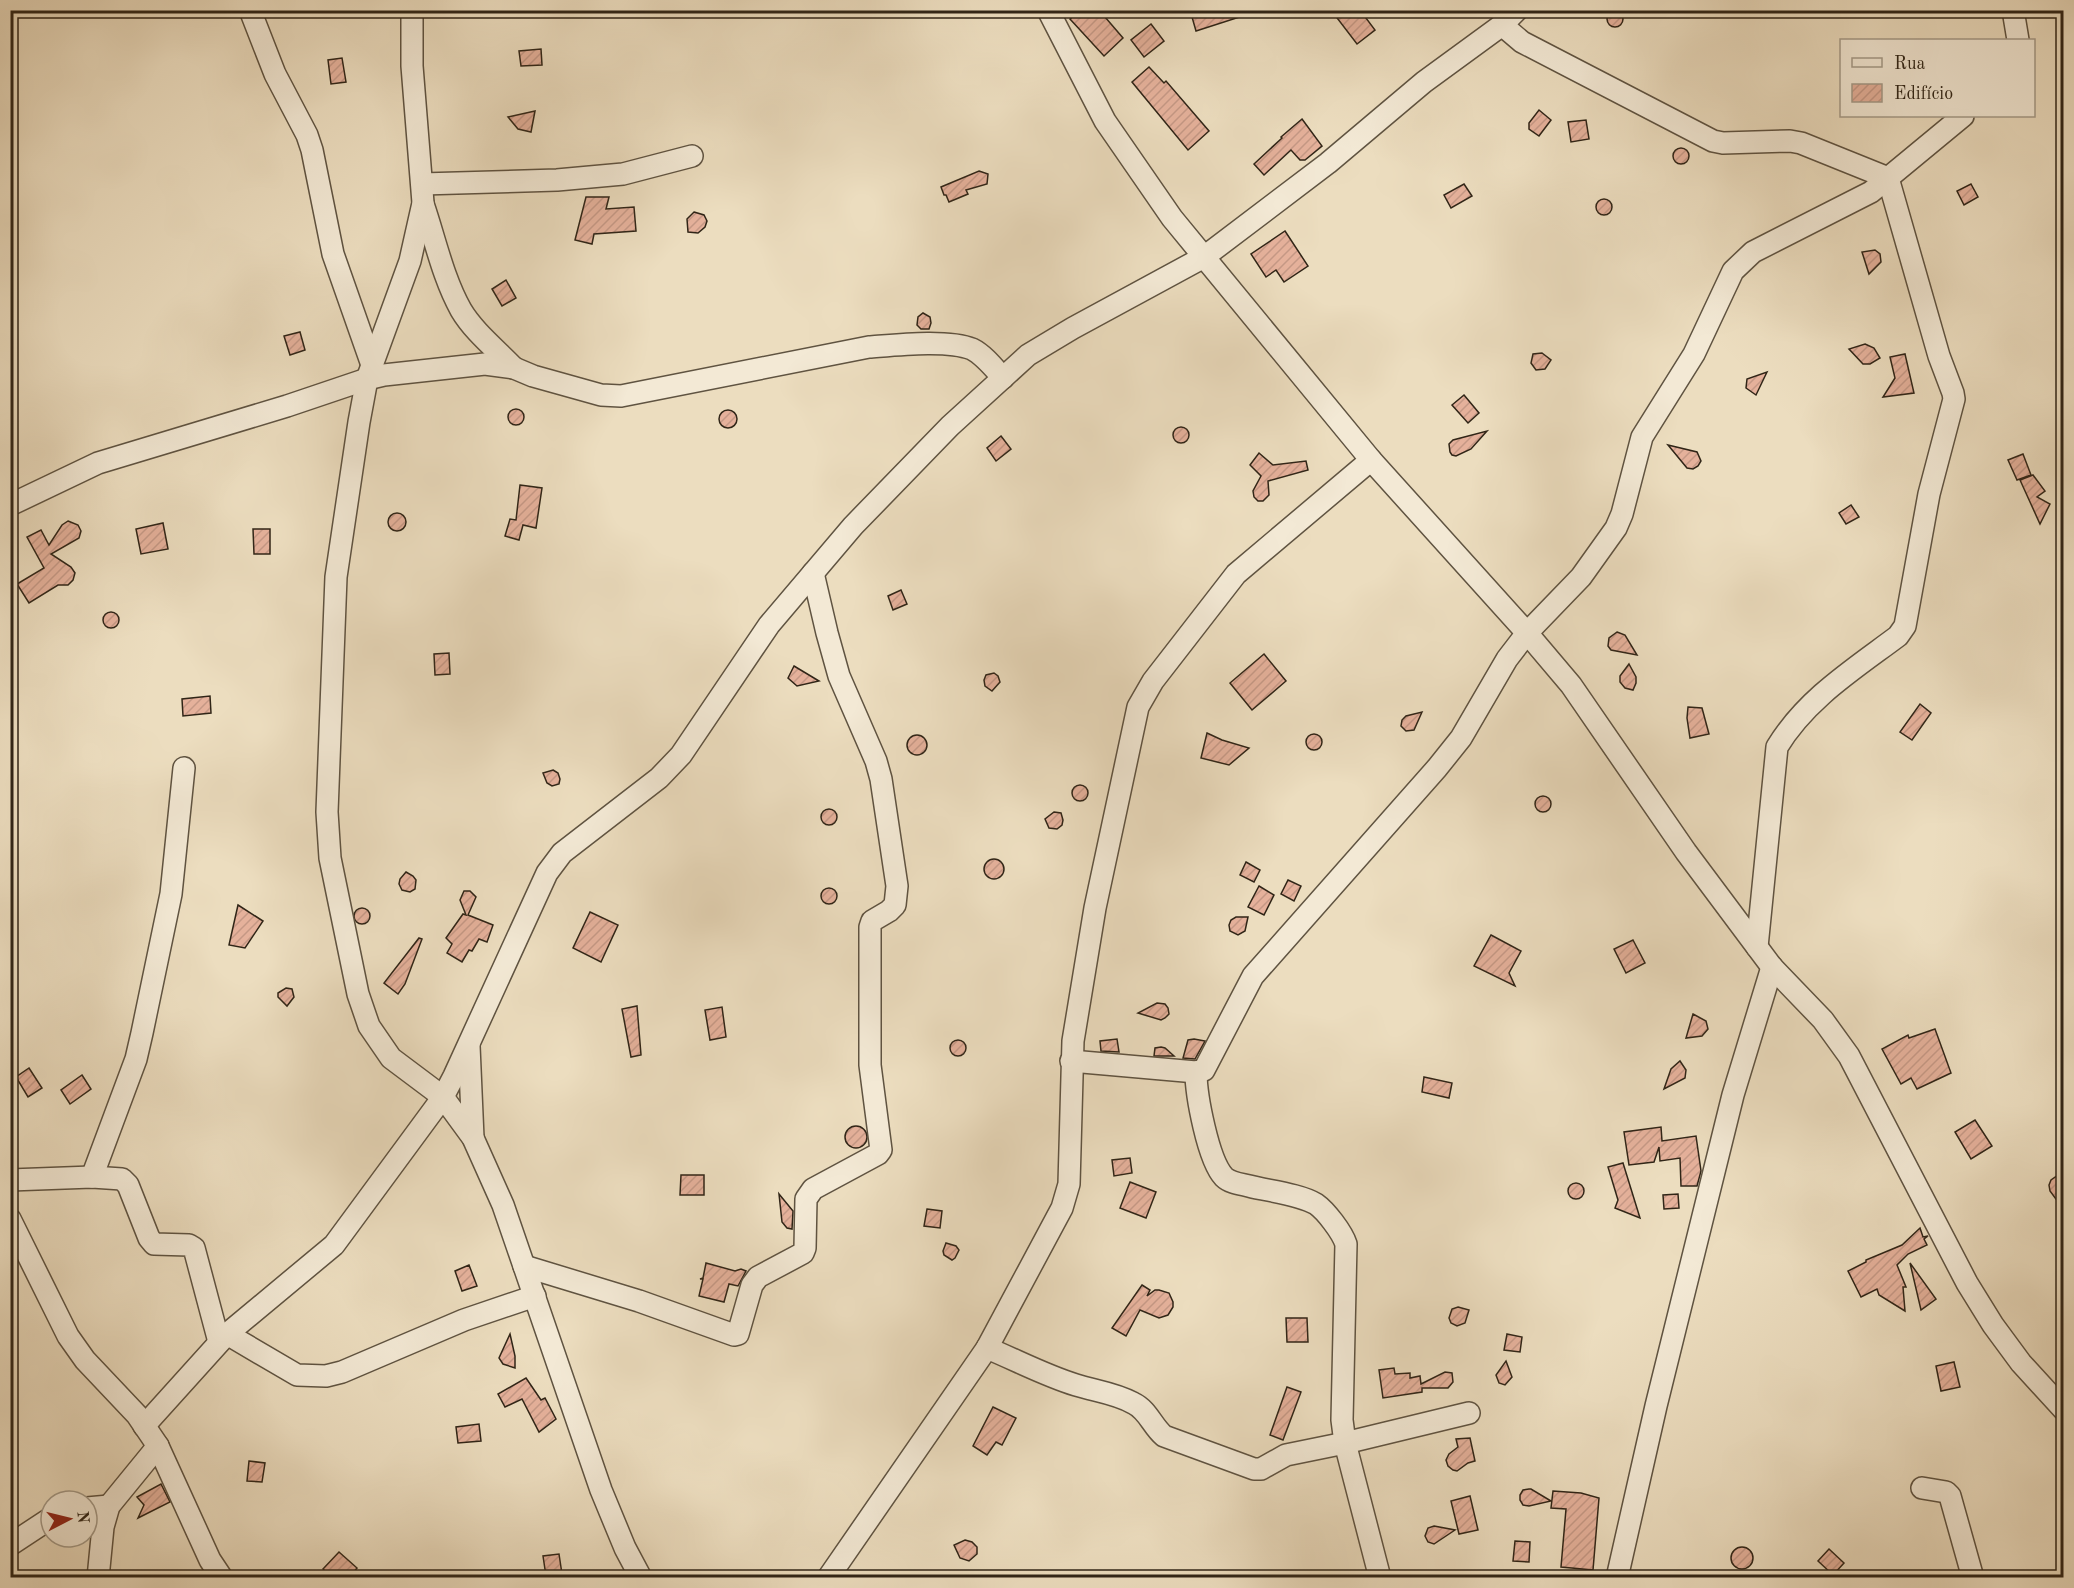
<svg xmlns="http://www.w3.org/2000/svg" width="2074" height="1588" viewBox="0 0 2074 1588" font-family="'Old Standard TT',serif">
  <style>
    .building { fill: url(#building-hatch); stroke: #302517; stroke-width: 1.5 }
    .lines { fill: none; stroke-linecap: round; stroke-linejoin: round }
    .minor-casing { stroke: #5f5341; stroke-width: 24 }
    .minor { stroke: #f3e9d5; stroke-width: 21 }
  </style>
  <defs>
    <pattern id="building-hatch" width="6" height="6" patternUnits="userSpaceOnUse" patternTransform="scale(1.5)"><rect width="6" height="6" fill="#e5b19b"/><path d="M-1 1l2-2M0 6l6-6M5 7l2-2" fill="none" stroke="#c59885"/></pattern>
  </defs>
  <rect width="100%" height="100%" fill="#ecddbf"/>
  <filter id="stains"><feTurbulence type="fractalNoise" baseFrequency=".00333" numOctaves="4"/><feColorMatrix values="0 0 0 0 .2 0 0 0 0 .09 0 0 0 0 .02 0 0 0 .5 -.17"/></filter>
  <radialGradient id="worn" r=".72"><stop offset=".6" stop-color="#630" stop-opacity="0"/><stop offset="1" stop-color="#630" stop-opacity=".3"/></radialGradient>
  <g class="building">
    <path d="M 1080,10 L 1099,10 L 1123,38 L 1104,56 L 1070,19 Z"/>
    <path d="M 1190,10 L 1249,10 L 1249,14 L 1196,31 Z"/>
    <path d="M 1331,10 L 1360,10 L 1375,30 L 1357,44 Z"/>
    <circle cx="1615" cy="19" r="8"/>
    <path d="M 1151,24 L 1164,41 L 1144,57 L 1131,40 Z"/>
    <path d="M 541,49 L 542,65 L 521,66 L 519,51 Z"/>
    <path d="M 342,58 L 346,82 L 331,84 L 328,60 Z"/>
    <path d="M 1149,67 L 1164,83 L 1166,81 L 1209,131 L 1188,150 L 1132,82 Z"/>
    <path d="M 1539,110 L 1551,120 L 1539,136 L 1529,129 L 1529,123 Z"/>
    <path d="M 535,111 L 531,132 L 518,129 L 508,117 Z"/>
    <path d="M 1302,119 L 1322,146 L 1305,160 L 1300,160 L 1291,150 L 1264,175 L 1254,164 L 1282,138 L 1281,137 Z"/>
    <path d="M 1586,120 L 1589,139 L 1571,142 L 1568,122 Z"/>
    <circle cx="1681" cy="156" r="8"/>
    <path d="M 979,171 L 988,174 L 987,184 L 966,190 L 968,194 L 949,202 L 946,195 L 944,195 L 941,187 Z"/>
    <path d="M 1464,184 L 1472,196 L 1451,208 L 1444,195 Z"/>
    <path d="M 1971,184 L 1978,197 L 1964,205 L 1957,191 Z"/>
    <path d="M 586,197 L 609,197 L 606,209 L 634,207 L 636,231 L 594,234 L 592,244 L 575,240 Z"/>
    <circle cx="1604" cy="207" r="8"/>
    <path d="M 694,212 L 704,215 L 707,221 L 705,227 L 698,233 L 688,232 L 687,219 Z"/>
    <path d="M 1285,231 L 1308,266 L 1284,282 L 1276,270 L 1266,277 L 1251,254 Z"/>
    <path d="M 1875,250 L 1880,254 L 1881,262 L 1869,274 L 1862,252 Z"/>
    <path d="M 506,280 L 516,298 L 502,306 L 492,289 Z"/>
    <path d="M 923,313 L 930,317 L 931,323 L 929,329 L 921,329 L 917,325 L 918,317 Z"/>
    <path d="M 300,332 L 305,350 L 290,355 L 284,336 Z"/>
    <path d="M 1865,344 L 1874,348 L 1880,358 L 1870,364 L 1863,364 L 1849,349 Z"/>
    <path d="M 1542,353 L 1551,360 L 1545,369 L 1536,370 L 1531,363 L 1533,354 Z"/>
    <path d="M 1905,354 L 1914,393 L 1883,397 L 1895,378 L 1890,357 Z"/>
    <path d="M 1767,372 L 1756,395 L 1746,388 L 1747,379 Z"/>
    <path d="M 1464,395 L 1479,413 L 1468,423 L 1452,405 Z"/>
    <circle cx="516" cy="417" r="8"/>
    <circle cx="728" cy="419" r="9"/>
    <circle cx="1181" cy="435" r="8"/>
    <path d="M 1487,431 L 1471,449 L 1456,456 L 1452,455 L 1450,452 L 1449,444 L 1453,440 Z"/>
    <path d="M 1001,436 L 1011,449 L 996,461 L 987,448 Z"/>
    <path d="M 1668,445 L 1697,452 L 1701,461 L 1698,466 L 1693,469 L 1687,468 Z"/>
    <path d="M 1259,453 L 1273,465 L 1306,461 L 1308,470 L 1268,481 L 1269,495 L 1263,501 L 1258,501 L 1254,497 L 1253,491 L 1261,476 L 1250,465 Z"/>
    <path d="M 2023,454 L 2031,475 L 2017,480 L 2008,460 Z"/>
    <path d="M 2033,475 L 2045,491 L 2037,497 L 2050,504 L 2040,524 L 2020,480 Z"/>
    <path d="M 520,485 L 542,488 L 536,528 L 523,525 L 519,540 L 505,536 L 510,519 L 516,520 Z"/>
    <path d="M 1851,505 L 1859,517 L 1846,524 L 1839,513 Z"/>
    <circle cx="397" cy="522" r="9"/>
    <path d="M 68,521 L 78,525 L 81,531 L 79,538 L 51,554 L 71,567 L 75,573 L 73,580 L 68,585 L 58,585 L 29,603 L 17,584 L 44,568 L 27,537 L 41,530 L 49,545 L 62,525 Z"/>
    <path d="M 163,523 L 168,549 L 141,554 L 136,529 Z"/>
    <path d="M 253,529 L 270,529 L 270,554 L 254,554 Z"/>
    <path d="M 901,590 L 907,604 L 893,610 L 888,596 Z"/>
    <circle cx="111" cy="620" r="8"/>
    <path d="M 1617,632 L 1625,635 L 1637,655 L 1611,650 L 1608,646 L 1609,638 Z"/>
    <path d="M 449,653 L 450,674 L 435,675 L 434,654 Z"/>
    <path d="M 1264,654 L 1286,681 L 1252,710 L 1230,683 Z"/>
    <path d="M 1629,664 L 1636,677 L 1636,683 L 1633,690 L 1625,688 L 1620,682 L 1620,676 Z"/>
    <path d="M 794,666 L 819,681 L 797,686 L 788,678 Z"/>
    <path d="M 994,673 L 998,676 L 1000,682 L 992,691 L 985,686 L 984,680 L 986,675 Z"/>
    <path d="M 210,696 L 211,713 L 183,716 L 182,699 Z"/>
    <path d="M 1920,704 L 1931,713 L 1912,740 L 1900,732 Z"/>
    <path d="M 1688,707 L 1702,708 L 1709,734 L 1690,738 L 1687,718 Z"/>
    <path d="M 1422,712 L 1414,730 L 1406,731 L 1401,726 L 1402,720 L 1406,716 Z"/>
    <path d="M 1207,733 L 1222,740 L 1249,748 L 1229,765 L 1201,758 Z"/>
    <circle cx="1314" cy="742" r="8"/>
    <circle cx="917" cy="745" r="10"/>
    <path d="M 553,770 L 558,773 L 560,779 L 559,784 L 552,786 L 547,783 L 543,773 Z"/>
    <circle cx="1080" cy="793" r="8"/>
    <circle cx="1543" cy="804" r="8"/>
    <circle cx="829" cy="817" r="8"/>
    <path d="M 1054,812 L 1061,813 L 1063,820 L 1062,825 L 1057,829 L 1049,828 L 1045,819 Z"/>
    <circle cx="994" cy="869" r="10"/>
    <path d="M 1246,862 L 1260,870 L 1254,882 L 1240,875 Z"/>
    <path d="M 406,872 L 413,876 L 416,880 L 415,889 L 410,892 L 402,890 L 399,884 L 400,879 Z"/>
    <path d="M 1288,880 L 1301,886 L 1294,901 L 1281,894 Z"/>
    <path d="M 1259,886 L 1274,895 L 1264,915 L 1248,907 Z"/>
    <circle cx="829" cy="896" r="8"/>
    <path d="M 464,891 L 470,891 L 476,897 L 468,915 L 493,925 L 487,942 L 479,939 L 472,951 L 469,950 L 462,962 L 447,953 L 452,944 L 446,938 L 463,914 L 466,915 L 460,900 Z"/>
    <path d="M 238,905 L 263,921 L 245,948 L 229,945 Z"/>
    <circle cx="362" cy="916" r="8"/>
    <path d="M 590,912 L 618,925 L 601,962 L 573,948 Z"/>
    <path d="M 1236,917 L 1248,917 L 1245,931 L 1238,935 L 1230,931 L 1229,925 L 1231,920 Z"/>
    <path d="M 1491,935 L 1521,951 L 1509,973 L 1515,986 L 1474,966 Z"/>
    <path d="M 419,938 L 422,939 L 405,984 L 398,994 L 384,983 Z"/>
    <path d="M 1633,940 L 1645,963 L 1626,973 L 1614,949 Z"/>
    <path d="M 286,988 L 292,989 L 294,997 L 287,1006 L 278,997 L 278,993 Z"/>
    <path d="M 1157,1003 L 1165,1004 L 1168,1008 L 1169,1014 L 1165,1018 L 1161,1020 L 1138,1013 Z"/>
    <path d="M 637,1006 L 641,1055 L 631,1057 L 622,1009 Z"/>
    <path d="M 722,1007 L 726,1037 L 710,1040 L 705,1010 Z"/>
    <path d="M 1693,1014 L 1706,1021 L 1708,1029 L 1702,1036 L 1686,1038 Z"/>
    <path d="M 1935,1029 L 1951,1073 L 1917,1089 L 1911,1078 L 1901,1084 L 1882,1049 L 1908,1035 L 1909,1038 Z"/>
    <path d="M 1117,1039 L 1119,1052 L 1101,1051 L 1100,1041 Z"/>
    <path d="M 1194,1039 L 1205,1041 L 1195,1059 L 1183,1058 L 1188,1040 Z"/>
    <circle cx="958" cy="1048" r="8"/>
    <path d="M 1161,1047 L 1165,1048 L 1174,1056 L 1154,1056 L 1155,1048 Z"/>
    <path d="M 1680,1061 L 1686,1070 L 1685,1078 L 1664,1089 L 1671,1069 Z"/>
    <path d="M 29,1068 L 42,1088 L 28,1097 L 16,1077 Z"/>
    <path d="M 82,1075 L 91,1089 L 70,1104 L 61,1090 Z"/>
    <path d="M 1424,1077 L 1452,1083 L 1449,1098 L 1422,1092 Z"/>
    <path d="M 1975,1120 L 1992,1146 L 1971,1159 L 1955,1132 Z"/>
    <circle cx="856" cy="1137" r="11"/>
    <path d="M 1661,1127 L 1662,1141 L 1696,1136 L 1701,1171 L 1697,1186 L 1681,1186 L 1680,1158 L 1660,1161 L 1659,1147 L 1654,1162 L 1629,1165 L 1624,1132 Z"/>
    <path d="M 1130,1158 L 1132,1173 L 1114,1176 L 1112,1160 Z"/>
    <path d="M 1623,1163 L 1640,1218 L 1615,1208 L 1618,1200 L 1608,1167 Z"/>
    <path d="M 2064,1171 L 2064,1210 L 2050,1191 L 2049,1185 L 2051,1180 Z"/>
    <path d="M 681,1175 L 704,1175 L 704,1195 L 680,1195 Z"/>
    <path d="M 1130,1182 L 1156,1192 L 1146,1218 L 1120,1208 Z"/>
    <circle cx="1576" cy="1191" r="8"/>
    <path d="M 779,1194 L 793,1211 L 792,1229 L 787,1228 L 782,1222 Z"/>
    <path d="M 1678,1194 L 1679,1208 L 1664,1209 L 1663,1195 Z"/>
    <path d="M 927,1209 L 942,1211 L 940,1228 L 924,1226 Z"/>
    <path d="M 1920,1228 L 1923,1237 L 1928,1236 L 1924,1239 L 1927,1245 L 1908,1254 L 1897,1265 L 1906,1287 L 1903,1287 L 1905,1311 L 1879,1295 L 1877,1289 L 1861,1297 L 1848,1271 L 1866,1262 L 1866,1260 L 1902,1245 Z"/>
    <path d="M 946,1243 L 956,1246 L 959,1250 L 955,1258 L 952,1260 L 944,1255 L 943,1251 Z"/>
    <path d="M 706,1263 L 735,1271 L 741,1269 L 746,1271 L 738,1286 L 729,1284 L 724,1302 L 699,1296 L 703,1279 L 700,1279 L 703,1278 Z"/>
    <path d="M 1910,1263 L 1936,1299 L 1921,1310 Z"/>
    <path d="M 469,1265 L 477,1286 L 462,1291 L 455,1271 Z"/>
    <path d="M 1142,1285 L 1150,1290 L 1147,1296 L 1155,1290 L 1159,1290 L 1169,1293 L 1173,1302 L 1173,1307 L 1168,1315 L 1159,1318 L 1140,1310 L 1126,1336 L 1112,1328 Z"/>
    <path d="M 1458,1307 L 1469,1310 L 1465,1323 L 1457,1326 L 1451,1323 L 1449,1318 L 1452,1309 Z"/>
    <path d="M 1286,1318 L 1307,1318 L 1308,1342 L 1287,1342 Z"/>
    <path d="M 510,1334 L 515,1356 L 515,1368 L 503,1364 L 499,1358 Z"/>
    <path d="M 1507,1334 L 1522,1337 L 1520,1352 L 1504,1350 Z"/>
    <path d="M 1506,1361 L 1512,1377 L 1505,1385 L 1499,1383 L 1496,1375 Z"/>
    <path d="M 1954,1362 L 1960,1387 L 1941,1391 L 1936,1366 Z"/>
    <path d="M 1394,1368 L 1395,1374 L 1410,1373 L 1410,1378 L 1420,1376 L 1421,1384 L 1445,1372 L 1452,1373 L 1453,1382 L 1448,1388 L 1422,1388 L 1422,1392 L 1383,1398 L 1379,1370 Z"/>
    <path d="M 526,1378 L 541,1400 L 545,1398 L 556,1419 L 539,1432 L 522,1399 L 505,1407 L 498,1394 Z"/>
    <path d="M 1287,1387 L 1301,1392 L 1283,1440 L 1270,1435 Z"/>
    <path d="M 993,1407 L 1016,1418 L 1002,1445 L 996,1442 L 987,1455 L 973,1446 Z"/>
    <path d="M 479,1424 L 481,1441 L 458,1443 L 456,1427 Z"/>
    <path d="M 1470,1438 L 1475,1461 L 1468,1463 L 1457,1471 L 1453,1470 L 1448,1466 L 1446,1460 L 1449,1454 L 1458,1447 L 1456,1439 Z"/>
    <path d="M 249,1461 L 265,1463 L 262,1482 L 247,1481 Z"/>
    <path d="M 161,1484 L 170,1502 L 138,1518 L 144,1505 L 137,1497 Z"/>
    <path d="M 1529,1489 L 1531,1489 L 1551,1501 L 1529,1506 L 1523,1505 L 1520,1500 L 1520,1495 L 1523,1490 Z"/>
    <path d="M 1553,1491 L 1581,1493 L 1599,1498 L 1593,1570 L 1561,1567 L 1566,1509 L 1551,1508 Z"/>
    <path d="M 1470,1496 L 1478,1530 L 1459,1534 L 1451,1501 Z"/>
    <path d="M 1434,1526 L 1455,1530 L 1434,1544 L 1428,1542 L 1425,1536 L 1428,1528 Z"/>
    <path d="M 965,1540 L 972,1542 L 977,1547 L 977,1554 L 969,1561 L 960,1558 L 954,1545 Z"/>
    <path d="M 1515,1541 L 1530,1542 L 1529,1562 L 1513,1561 Z"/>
    <circle cx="1742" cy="1558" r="11"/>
    <path d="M 1829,1549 L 1844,1563 L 1833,1575 L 1818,1561 Z"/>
    <path d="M 339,1552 L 357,1568 L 349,1578 L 332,1578 L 323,1569 Z"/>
    <path d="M 559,1554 L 562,1574 L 546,1576 L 543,1556 Z"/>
  </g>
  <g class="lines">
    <g class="minor-casing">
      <g id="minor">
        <path d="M 250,10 L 275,74 L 307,135 L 312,150 L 333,254 L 372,365"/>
        <path d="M 412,10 L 412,66 L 423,203 L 410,261 L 367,379 L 359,422 L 336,577 L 327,812 L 330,858 L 358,994 L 369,1026 L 391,1058 L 443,1097 L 473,1138 L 503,1205 L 601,1490 L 625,1548 L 641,1578"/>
        <path d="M 1048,10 L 1105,121 L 1172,218 L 1371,460 L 1527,633 L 1571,685 L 1686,852 L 1757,947 L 1772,967 L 1823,1020 L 1849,1056 L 1967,1283 L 1993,1325 L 2021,1363 L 2064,1410"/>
        <path d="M 2013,10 L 2018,40"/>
        <path d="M 1502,25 L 1522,42 L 1713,141 L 1723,143 L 1790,141 L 1801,143 L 1888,178 L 1939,356 L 1953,393 L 1954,399 L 1929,494 L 1905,626 L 1898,636 C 1854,669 1806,699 1777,747 L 1757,947"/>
        <path d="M 422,184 L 557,180 L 623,174 L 692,156"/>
        <path d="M 423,204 C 435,239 443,278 461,310 C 474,332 497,350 514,368"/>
        <path d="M 10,505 L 98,463 L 287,406 L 367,379 L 384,375 L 485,364 L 514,368 L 533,376 L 601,395 L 621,396 L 869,347 C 895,345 948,339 972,349 C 984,355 994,368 1003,378"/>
        <path d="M 469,1046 L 473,1138"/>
        <path d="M 1071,1061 L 1196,1072 L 1204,1070 L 1253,976 L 1437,768 L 1461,738 L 1507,659 L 1527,633 L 1581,577 L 1616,528 L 1622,514 L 1642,437 L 1694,354 L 1733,271 L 1753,252 L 1871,192 L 1963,116"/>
        <path d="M 1196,1072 C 1196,1095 1208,1160 1224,1177 C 1230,1183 1241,1184 1249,1186 C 1268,1191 1299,1194 1316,1204 C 1326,1211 1342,1232 1346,1244 L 1342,1420 L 1345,1443 L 1380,1578"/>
        <path d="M 92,1177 L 136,1059 L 142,1033 L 171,894 L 184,768"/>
        <path d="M 10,1180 L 92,1177 L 122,1179 L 128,1185 L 149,1238 L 154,1244 L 189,1245 L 194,1248 L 219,1342"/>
        <path d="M 10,1219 L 68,1336 L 85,1360 L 137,1415 L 158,1446 L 210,1560 L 222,1578"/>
        <path d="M 524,1266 L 639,1301 L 734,1335 L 738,1334 L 752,1285 L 758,1277 L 803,1253 L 805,1248 L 806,1199 L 813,1189 L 878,1154 L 881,1150 L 870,1065 L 870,927 L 872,921 L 889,911 L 895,905 L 897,886 L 881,779 L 876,761 L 839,676 L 827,633 L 813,573"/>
        <path d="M 227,1334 L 297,1375 L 326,1376 L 342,1372 L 464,1320 L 535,1296"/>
        <path d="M 987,1348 C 1016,1360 1046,1376 1076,1385 C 1095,1391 1115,1393 1133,1403 C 1148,1410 1152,1426 1164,1436 L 1254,1469 L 1261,1469 L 1286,1455 L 1345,1443 L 1469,1413"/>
        <path d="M 144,1426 L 227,1334 L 334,1245 L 443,1097 L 454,1076 L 547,873 L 562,853 L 659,778 L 681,755 L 769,625 L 853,526 L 950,426 L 1028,355 L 1073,328 L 1204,257 L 1328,163 L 1424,82 L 1502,25 L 1517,10"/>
        <path d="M 1922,1488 L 1946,1492 L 1950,1496 L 1973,1578"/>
        <path d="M 87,1508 L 109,1506"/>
        <path d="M 10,1545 L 51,1518"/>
        <path d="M 98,1578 L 103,1527 L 109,1506 L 158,1446"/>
        <path d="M 828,1578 L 987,1348 L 1062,1208 L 1069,1184 L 1073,1041 L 1095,908 L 1138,707 L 1153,681 L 1236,574 L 1371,460"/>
        <path d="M 1617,1578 L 1656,1406 L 1733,1095 L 1772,967"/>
      </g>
    </g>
    <use href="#minor" class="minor"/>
  </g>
  <rect width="2074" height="1588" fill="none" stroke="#ecddbf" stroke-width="36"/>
  <rect x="12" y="12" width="2050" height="1564" fill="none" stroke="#302517" stroke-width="3"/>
  <rect x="18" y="18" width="2038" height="1552" fill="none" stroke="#302517" stroke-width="1.5"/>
  <rect x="1840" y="39" width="195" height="78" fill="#f3e9d5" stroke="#a59b89" stroke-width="1.5"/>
  <rect x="1852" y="58" width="30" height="9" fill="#f3e9d5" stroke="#a59b89" stroke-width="1.5"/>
  <text x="1894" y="69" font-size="18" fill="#302517">Rua</text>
  <rect x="1852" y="84" width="30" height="18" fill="url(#building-hatch)" stroke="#a59b89" stroke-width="1.5"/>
  <text x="1894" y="99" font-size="18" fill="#302517">Edifício</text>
  <g transform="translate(69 1519) rotate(83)"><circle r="28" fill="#f3e9d5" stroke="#a59b89" stroke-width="1.5"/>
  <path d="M0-4.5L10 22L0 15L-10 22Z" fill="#8f2418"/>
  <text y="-9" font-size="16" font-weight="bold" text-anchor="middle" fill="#302517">N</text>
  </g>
  <rect width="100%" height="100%" filter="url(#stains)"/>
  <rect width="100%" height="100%" fill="url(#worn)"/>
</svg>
